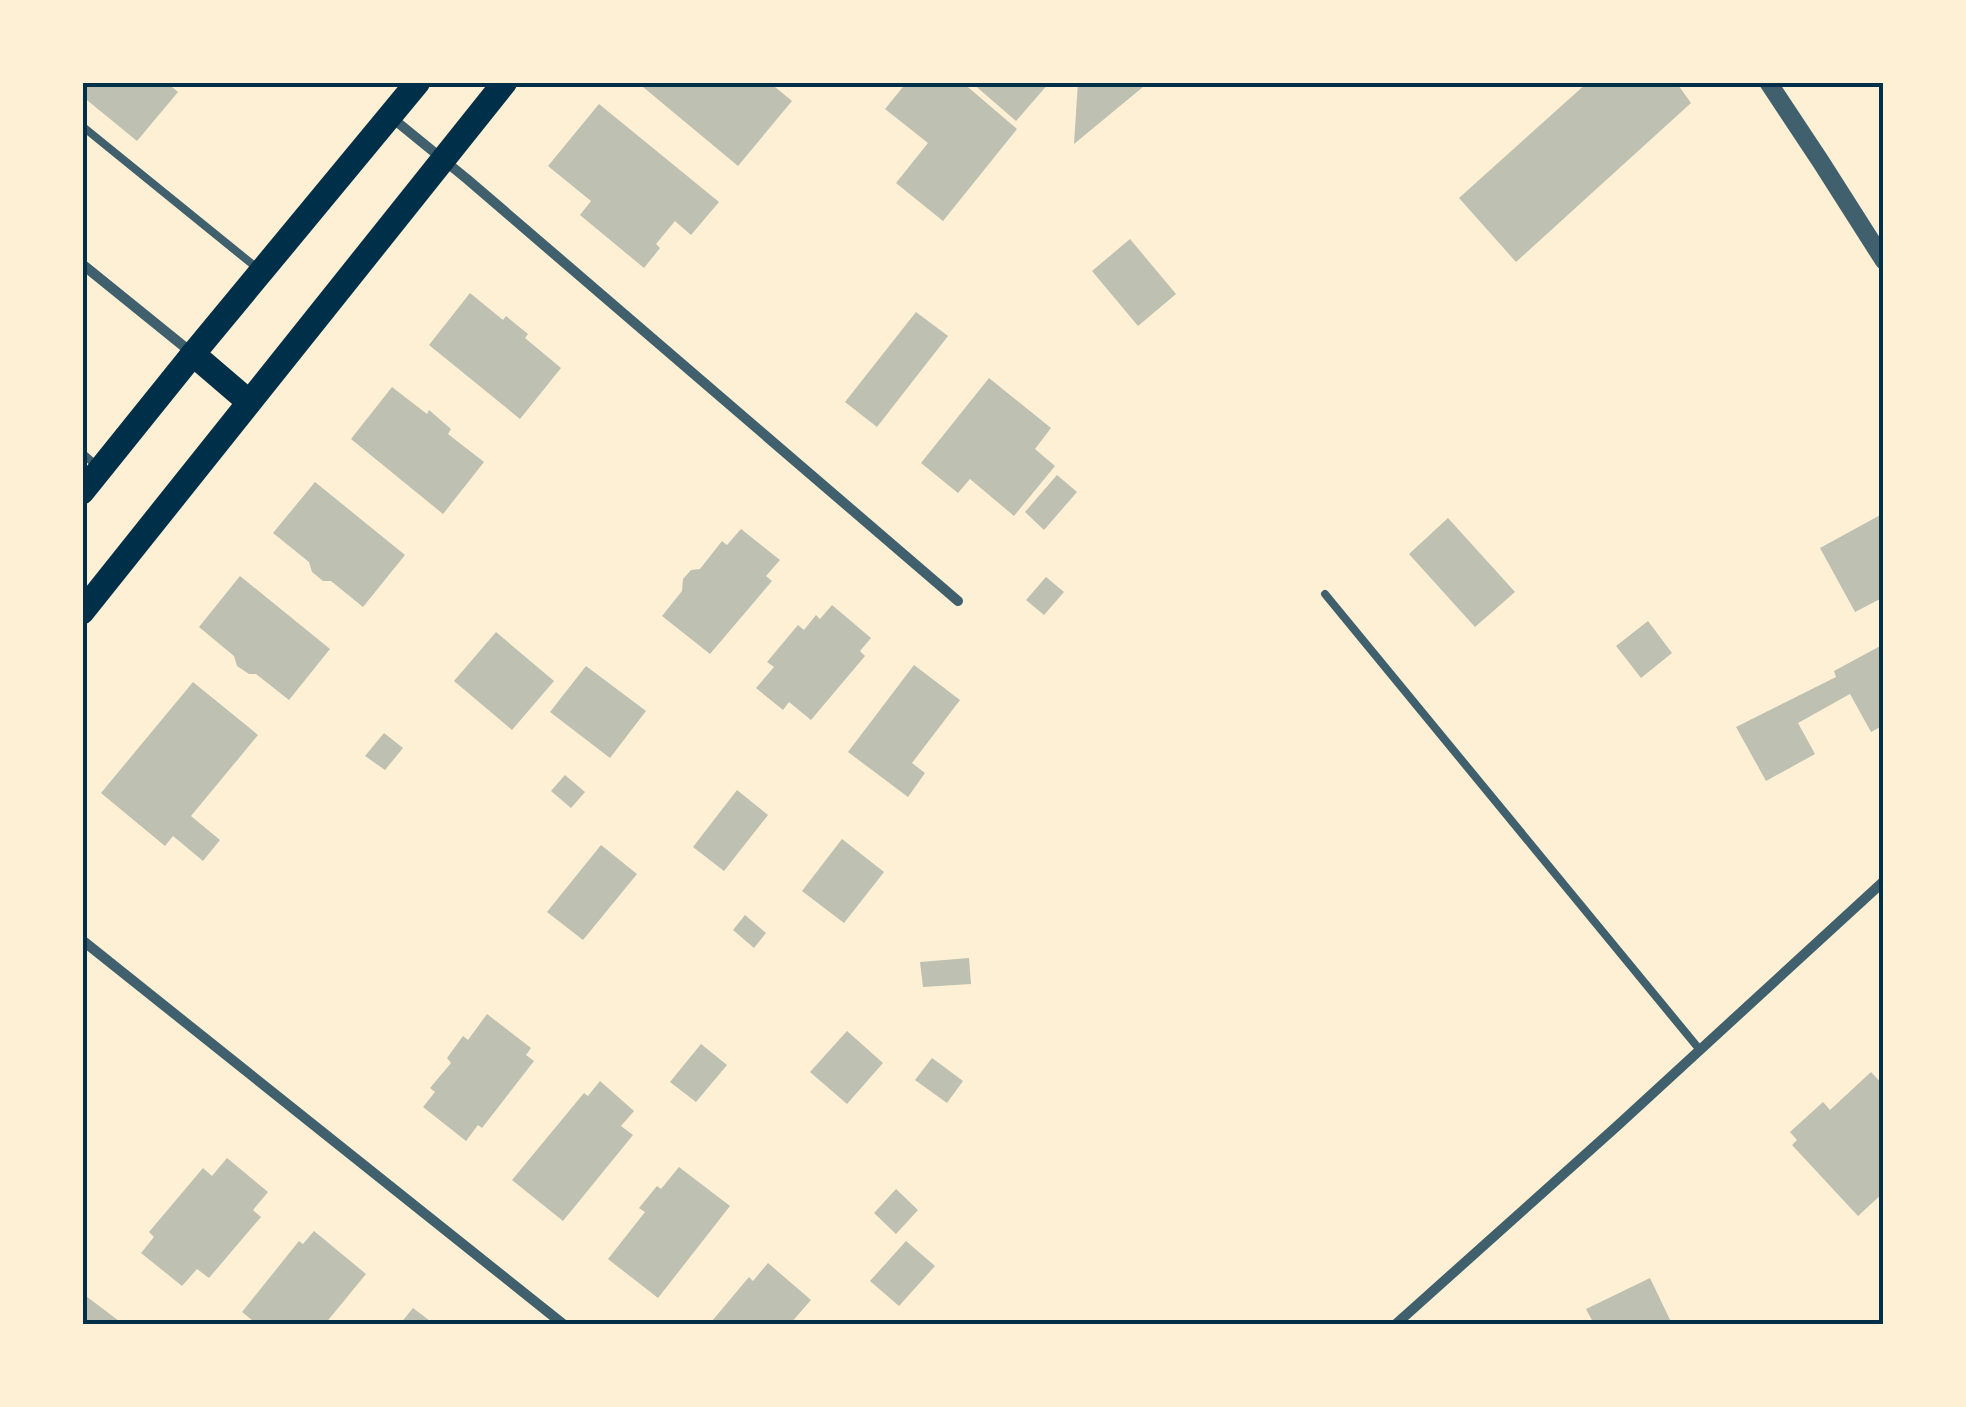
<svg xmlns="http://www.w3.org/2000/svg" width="1966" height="1407" viewBox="0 0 1966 1407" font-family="Cabin,sans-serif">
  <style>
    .building { fill: #bec0b2 }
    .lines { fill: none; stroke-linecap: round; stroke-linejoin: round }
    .service { stroke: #3f606c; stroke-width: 8 }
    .minor { stroke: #3f606c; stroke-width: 10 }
    .tertiary { stroke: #3f606c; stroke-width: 18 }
    .primary { stroke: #003049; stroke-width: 25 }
    .neatline { fill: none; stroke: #003049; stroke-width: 4 }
  </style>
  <rect width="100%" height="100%" fill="#fdf0d5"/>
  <g class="building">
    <path d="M 82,82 L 166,82 L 178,92 L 137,141 L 82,96 Z"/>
    <path d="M 637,82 L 769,82 L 792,101 L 738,166 Z"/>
    <path d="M 907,82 L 962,82 L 1017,129 L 943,221 L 896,183 L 928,143 L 885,109 Z"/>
    <path d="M 971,82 L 1050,82 L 1016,121 Z"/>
    <path d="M 1078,82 L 1149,82 L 1074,144 Z"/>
    <path d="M 1588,82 L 1676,82 L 1691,103 L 1516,262 L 1459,198 Z"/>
    <path d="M 599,104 L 719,202 L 691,235 L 675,221 L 656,244 L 660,248 L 644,268 L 580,215 L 591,201 L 548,166 Z"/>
    <path d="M 1130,239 L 1176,294 L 1138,326 L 1092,271 Z"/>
    <path d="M 470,293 L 503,320 L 506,316 L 528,334 L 525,338 L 561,368 L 520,419 L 429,345 Z"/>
    <path d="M 916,312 L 948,336 L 877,427 L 845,402 Z"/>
    <path d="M 989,378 L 1051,428 L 1035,449 L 1055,466 L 1014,516 L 970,479 L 958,493 L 921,463 Z"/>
    <path d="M 392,387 L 427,414 L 429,410 L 451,429 L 448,434 L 484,462 L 443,514 L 351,439 Z"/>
    <path d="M 1057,475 L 1077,492 L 1044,530 L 1025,512 Z"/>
    <path d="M 315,482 L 405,555 L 363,607 L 331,581 L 323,581 L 312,572 L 309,562 L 273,533 Z"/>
    <path d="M 1884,513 L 1884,597 L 1855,612 L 1820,548 Z"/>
    <path d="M 1448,518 L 1515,592 L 1475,627 L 1409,554 Z"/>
    <path d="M 741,529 L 780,560 L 766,576 L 772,581 L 710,654 L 662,616 L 682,591 L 683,579 L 691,570 L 700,569 L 722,541 L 727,545 Z"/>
    <path d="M 240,576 L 330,649 L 289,700 L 256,674 L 249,674 L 237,666 L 234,656 L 199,627 Z"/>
    <path d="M 1046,577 L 1064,592 L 1044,615 L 1026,600 Z"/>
    <path d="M 832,605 L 871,638 L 860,651 L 865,656 L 811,720 L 789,702 L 783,710 L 756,688 L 774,667 L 767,662 L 798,625 L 804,630 L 816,615 L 820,619 Z"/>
    <path d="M 1648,621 L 1672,653 L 1641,678 L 1616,646 Z"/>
    <path d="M 496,632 L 554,681 L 512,730 L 454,681 Z"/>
    <path d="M 1884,644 L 1884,725 L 1871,732 L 1850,694 L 1798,723 L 1815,754 L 1766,781 L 1736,727 L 1836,677 L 1834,671 Z"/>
    <path d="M 914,665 L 960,700 L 912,763 L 925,773 L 908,797 L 848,752 Z"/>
    <path d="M 586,666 L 646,711 L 610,758 L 550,712 Z"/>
    <path d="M 193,682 L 258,735 L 191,816 L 220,840 L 203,861 L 173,836 L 165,846 L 101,793 Z"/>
    <path d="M 384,733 L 403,748 L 385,770 L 365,756 Z"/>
    <path d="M 565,775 L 585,792 L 571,808 L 551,791 Z"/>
    <path d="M 737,790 L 768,815 L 724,871 L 693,847 Z"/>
    <path d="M 842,839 L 884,872 L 844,923 L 802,891 Z"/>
    <path d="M 601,845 L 637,874 L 583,940 L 547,912 Z"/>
    <path d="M 745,915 L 766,933 L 754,948 L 733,930 Z"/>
    <path d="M 969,958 L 971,984 L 923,987 L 920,962 Z"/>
    <path d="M 487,1014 L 531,1048 L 526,1055 L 534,1061 L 482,1128 L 478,1125 L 466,1141 L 423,1107 L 435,1092 L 430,1088 L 451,1063 L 447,1058 L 463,1036 L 468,1040 Z"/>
    <path d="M 847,1031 L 883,1063 L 847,1104 L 810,1072 Z"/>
    <path d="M 701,1044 L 727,1065 L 696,1102 L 670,1082 Z"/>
    <path d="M 932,1058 L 963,1081 L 947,1103 L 915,1080 Z"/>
    <path d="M 1871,1072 L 1884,1086 L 1884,1192 L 1858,1216 L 1792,1145 L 1797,1140 L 1790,1132 L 1823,1102 L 1830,1110 Z"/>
    <path d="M 600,1081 L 634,1111 L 621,1126 L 633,1135 L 563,1221 L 512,1180 L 584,1093 L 588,1096 Z"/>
    <path d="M 227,1158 L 268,1192 L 253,1210 L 261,1217 L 209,1278 L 197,1269 L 182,1286 L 141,1253 L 154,1237 L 149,1232 L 203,1168 L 212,1176 Z"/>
    <path d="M 679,1167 L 730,1206 L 658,1298 L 608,1259 L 645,1212 L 639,1208 L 657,1186 L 661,1189 Z"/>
    <path d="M 896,1189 L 918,1210 L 896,1234 L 874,1213 Z"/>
    <path d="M 314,1231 L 366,1274 L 325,1324 L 257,1324 L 242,1312 L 299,1241 L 303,1244 Z"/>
    <path d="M 906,1241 L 935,1266 L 899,1306 L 870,1281 Z"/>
    <path d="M 768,1263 L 811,1300 L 790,1324 L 713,1324 L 715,1323 L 712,1321 L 749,1277 L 753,1281 Z"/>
    <path d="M 1650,1278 L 1672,1324 L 1594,1324 L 1586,1309 Z"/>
    <path d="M 82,1293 L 123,1324 L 82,1324 Z"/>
    <path d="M 413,1308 L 434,1324 L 400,1324 Z"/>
  </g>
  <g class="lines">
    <g class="service">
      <path d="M 82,126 L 257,268"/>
      <path d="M 82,453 L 98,467"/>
      <path d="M 1325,594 L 1700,1050"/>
    </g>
    <g class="minor">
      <path d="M 391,117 L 467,179 L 958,601"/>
      <path d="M 82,264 L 192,353"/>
      <path d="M 82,940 L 563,1324"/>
      <path d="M 1396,1324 L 1616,1127 L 1884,881"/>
    </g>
    <path class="tertiary" d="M 1768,82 L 1821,162 L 1884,261"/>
    <g class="primary">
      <path d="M 193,354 L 249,402"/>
      <path d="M 82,492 L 193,354 L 418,82"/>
      <path d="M 82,612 L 505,82"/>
    </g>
  </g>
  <rect width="1966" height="1407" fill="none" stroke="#fdf0d5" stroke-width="170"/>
  <rect x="85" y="85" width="1796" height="1237" class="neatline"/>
</svg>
